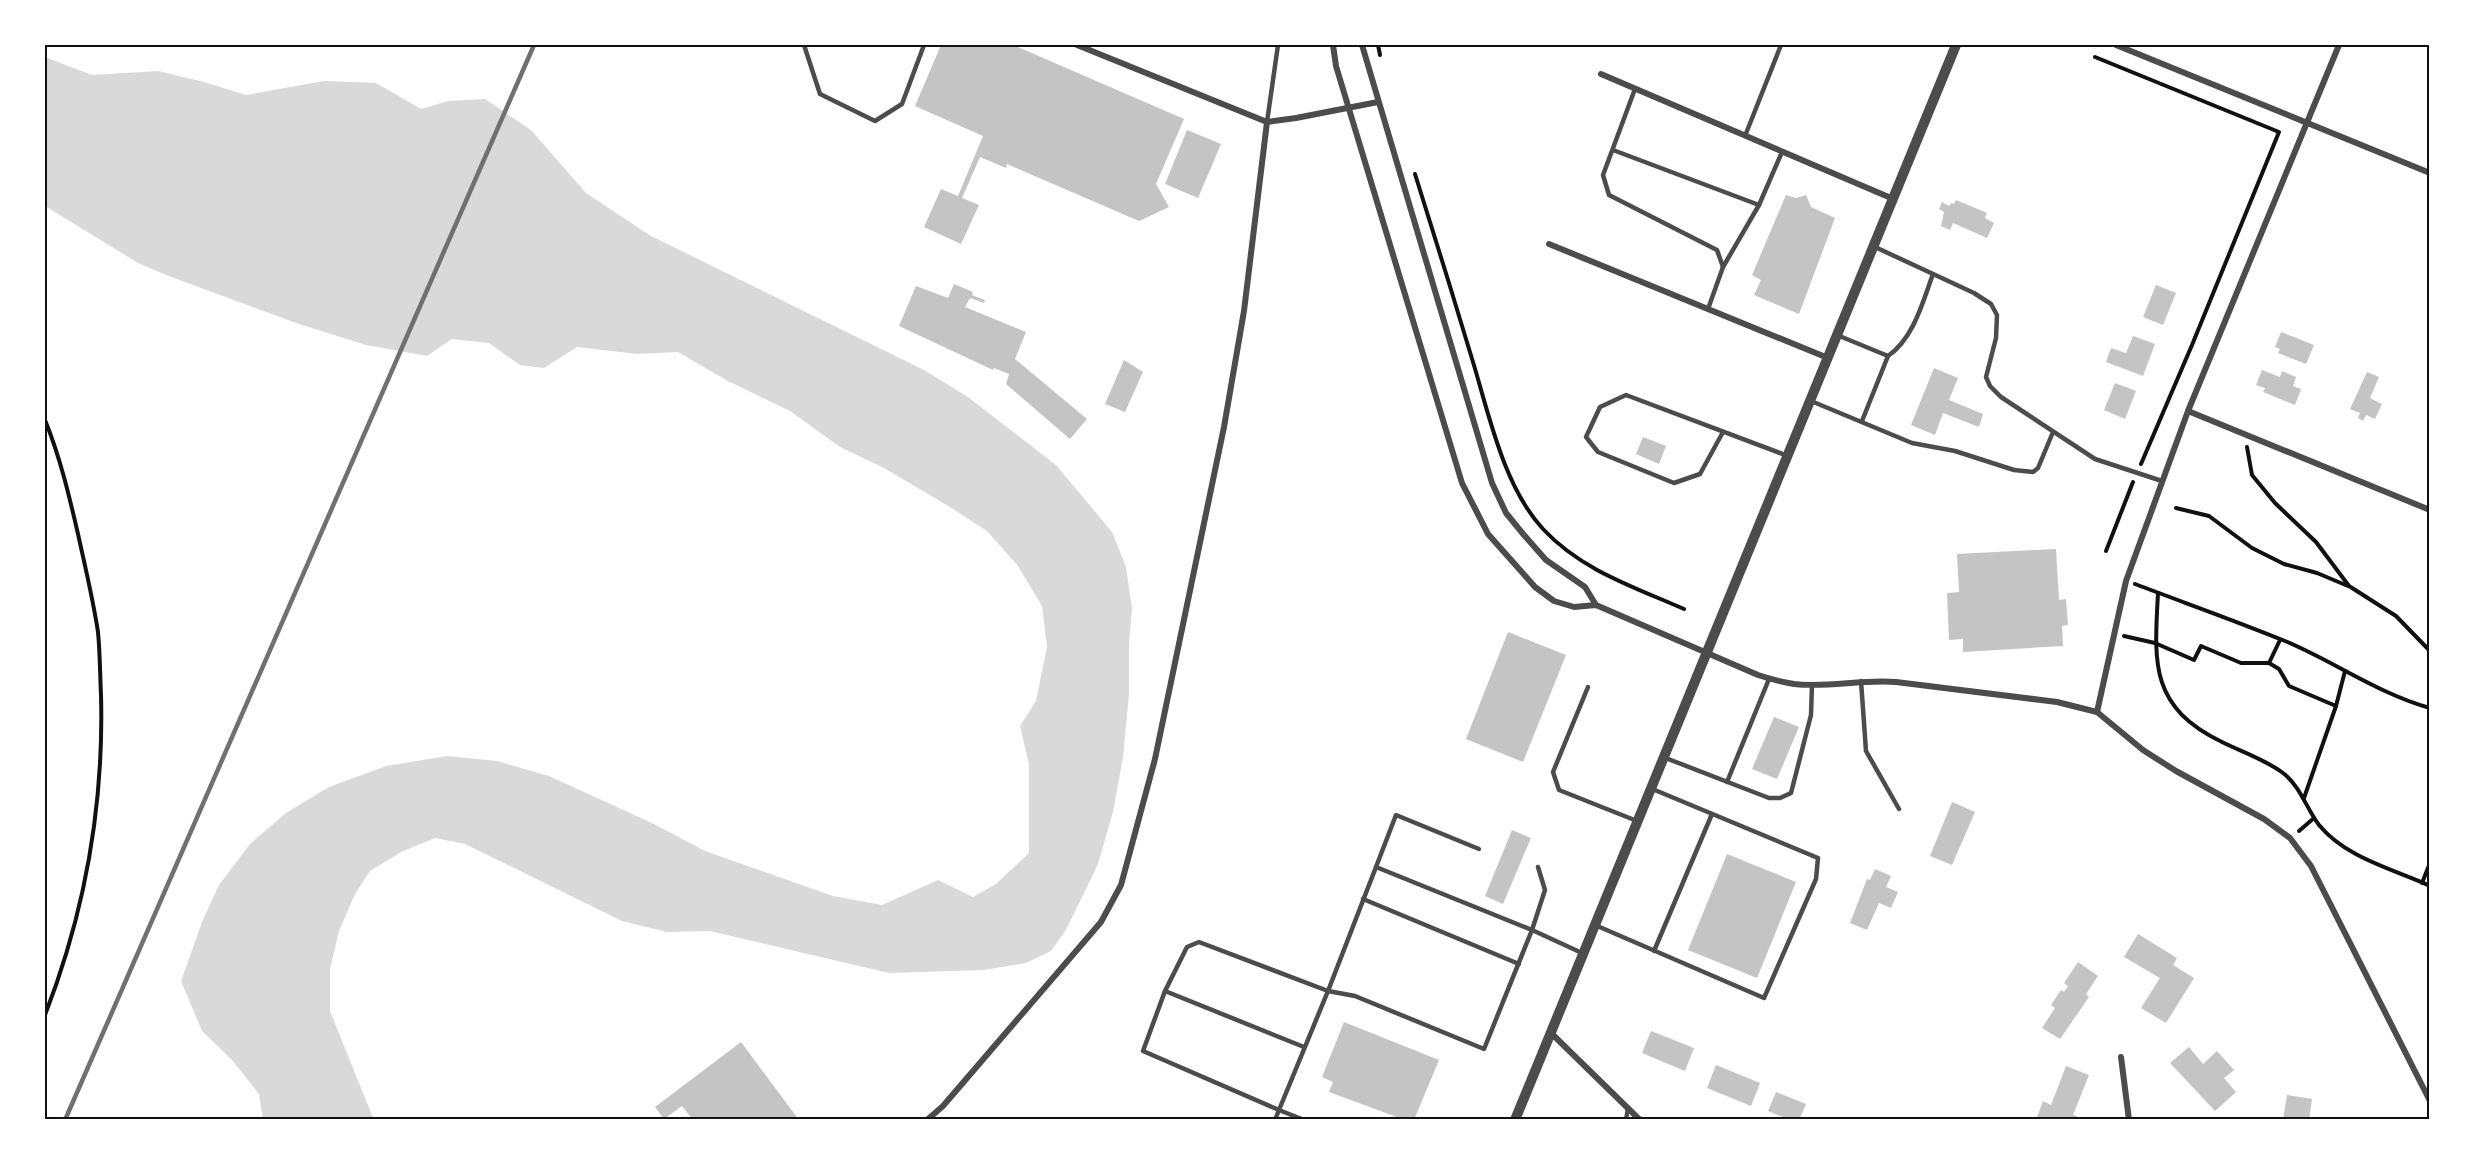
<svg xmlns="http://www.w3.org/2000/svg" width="2475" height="1165" viewBox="0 0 2475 1165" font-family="'Nunito Sans',sans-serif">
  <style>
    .water { fill: #d9d9d9 }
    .building { fill: #c4c4c4 }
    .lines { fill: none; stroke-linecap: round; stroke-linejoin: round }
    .path { stroke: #111; stroke-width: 4 }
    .service { stroke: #4c4c4c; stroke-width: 4.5 }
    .minor { stroke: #4c4c4c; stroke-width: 6 }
    .tertiary { stroke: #4c4c4c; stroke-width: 10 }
    .rail { stroke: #707070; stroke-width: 4.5 }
    .neatline { fill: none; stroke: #111; stroke-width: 2 }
  </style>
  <rect width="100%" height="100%" fill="#fff"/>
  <path class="water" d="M 45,57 L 92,75 L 158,71 L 204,82 L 246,95 L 324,81 L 376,83 L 421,109 L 448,101 L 485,99 L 531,130 L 586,193 L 651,236 L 924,370 L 968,397 L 1056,465 L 1112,532 L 1126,567 L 1132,609 L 1129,643 L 1129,694 L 1123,757 L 1113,812 L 1098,864 L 1066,930 L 1051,951 L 1026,963 L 984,970 L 889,973 L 710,931 L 667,932 L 622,921 L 465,844 L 435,838 L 401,852 L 370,871 L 355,894 L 339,931 L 330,969 L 330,1011 L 374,1120 L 263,1120 L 259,1094 L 232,1060 L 202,1031 L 181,981 L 202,922 L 219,885 L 250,844 L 286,813 L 329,787 L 386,766 L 447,756 L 497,761 L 549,776 L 654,824 L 705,851 L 833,896 L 882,905 L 938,880 L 973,897 L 996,884 L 1029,853 L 1029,764 L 1020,726 L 1036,701 L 1047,647 L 1042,606 L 1018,566 L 987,531 L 950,507 L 884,468 L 840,447 L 790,411 L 726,380 L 678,352 L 637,354 L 577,347 L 544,368 L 520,365 L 489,343 L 452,339 L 427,356 L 366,345 L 299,324 L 166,275 L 138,263 L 45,206 Z"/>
  <g class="building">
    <path d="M 941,45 L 1013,45 L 1184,119 L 1156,184 L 1169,207 L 1139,221 L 1007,164 L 1006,168 L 980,157 L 962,198 L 979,205 L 961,244 L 924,227 L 941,189 L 958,196 L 983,136 L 915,106 Z"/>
    <path d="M 1187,130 L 1221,144 L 1198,198 L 1165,184 Z"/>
    <path d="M 1786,195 L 1796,198 L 1806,195 L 1811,207 L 1835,218 L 1799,314 L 1754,295 L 1761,280 L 1752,275 Z"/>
    <path d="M 1956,200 L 1987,213 L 1985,218 L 1994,223 L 1987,238 L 1953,223 L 1950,230 L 1941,226 L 1944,212 L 1939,209 L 1942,202 L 1949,206 L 1951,203 L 1954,204 Z"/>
    <path d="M 954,284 L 973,292 L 972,295 L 985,300 L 984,303 L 970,298 L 965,307 L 1026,332 L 1015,359 L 1087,419 L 1070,439 L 1006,384 L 1009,374 L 994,368 L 993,370 L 899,326 L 916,286 L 948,298 Z"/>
    <path d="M 2156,285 L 2176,293 L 2163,325 L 2143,317 Z"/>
    <path d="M 2281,332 L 2314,345 L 2306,364 L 2278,353 L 2280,349 L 2275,347 Z"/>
    <path d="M 2133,336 L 2155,344 L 2143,376 L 2106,362 L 2111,348 L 2126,353 Z"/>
    <path d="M 1124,360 L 1143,372 L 1125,412 L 1105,404 Z"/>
    <path d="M 1934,368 L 1958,378 L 1949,400 L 1983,414 L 1979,427 L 1943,413 L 1935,435 L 1911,425 Z"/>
    <path d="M 2262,370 L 2280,377 L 2282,371 L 2296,377 L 2293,386 L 2301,389 L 2295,405 L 2263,392 L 2265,388 L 2256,385 Z"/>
    <path d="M 2367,372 L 2379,377 L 2370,398 L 2382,404 L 2375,419 L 2366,415 L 2363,421 L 2358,418 L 2360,413 L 2350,409 Z"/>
    <path d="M 2115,383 L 2136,391 L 2125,419 L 2104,410 Z"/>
    <path d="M 1643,437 L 1666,446 L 1659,464 L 1636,454 Z"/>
    <path d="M 2056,549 L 2059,600 L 2066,599 L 2068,625 L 2062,626 L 2063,646 L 1963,652 L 1963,639 L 1949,640 L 1947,593 L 1959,592 L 1957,554 Z"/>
    <path d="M 1508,632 L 1566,655 L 1523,762 L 1466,739 Z"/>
    <path d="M 1774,717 L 1799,727 L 1777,779 L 1752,769 Z"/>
    <path d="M 1952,802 L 1975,812 L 1952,865 L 1930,856 Z"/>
    <path d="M 1512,830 L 1531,838 L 1503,904 L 1485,896 Z"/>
    <path d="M 1727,854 L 1796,882 L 1757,978 L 1688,950 Z"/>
    <path d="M 1875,869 L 1891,876 L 1886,887 L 1898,892 L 1891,908 L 1879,903 L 1867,930 L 1850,923 L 1867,879 L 1870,880 Z"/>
    <path d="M 2138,934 L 2177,958 L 2173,965 L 2194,978 L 2166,1023 L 2141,1008 L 2160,978 L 2124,957 Z"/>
    <path d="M 2078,962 L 2098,976 L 2086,994 L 2089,997 L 2060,1039 L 2042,1028 L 2055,1008 L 2051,1005 L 2061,990 L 2064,992 L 2068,986 L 2064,983 Z"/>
    <path d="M 1344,1022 L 1439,1060 L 1414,1120 L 1405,1120 L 1329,1092 L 1333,1082 L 1322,1077 Z"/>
    <path d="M 1651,1031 L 1694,1048 L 1685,1071 L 1642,1053 Z"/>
    <path d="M 741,1042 L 799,1120 L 693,1120 L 682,1106 L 664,1119 L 655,1107 Z"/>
    <path d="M 2189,1047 L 2203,1064 L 2217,1051 L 2234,1070 L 2224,1078 L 2236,1092 L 2215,1111 L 2170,1063 Z"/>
    <path d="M 1716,1065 L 1760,1083 L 1751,1106 L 1707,1088 Z"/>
    <path d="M 2066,1066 L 2089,1075 L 2073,1115 L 2087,1120 L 2036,1120 L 2043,1101 L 2051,1105 Z"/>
    <path d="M 1776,1092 L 1806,1104 L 1799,1120 L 1790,1120 L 1768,1111 Z"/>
    <path d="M 2287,1095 L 2312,1099 L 2309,1120 L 2283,1120 Z"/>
  </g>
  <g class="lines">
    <g class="path">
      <path d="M 1378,45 L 1380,55"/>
      <path d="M 2095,57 L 2279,132 L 2192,345 L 2141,464"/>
      <path d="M 1415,174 C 1435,237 1454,299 1473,362 C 1489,415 1504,487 1543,529 C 1581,570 1634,587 1684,609"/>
      <path d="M 45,420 C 60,457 69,495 78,534 C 85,566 93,599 98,632 C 100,652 100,674 101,695 C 104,806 85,912 45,1015"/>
      <path d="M 2247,447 L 2252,475 L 2275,503 L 2316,542 L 2349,586 L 2396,616 L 2430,651"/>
      <path d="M 2176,508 L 2209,516 L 2252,548 L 2284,564 L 2317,573 L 2348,586"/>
      <path d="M 2106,551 L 2133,482"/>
      <path d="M 2135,584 C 2185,603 2236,621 2285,641 C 2335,662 2377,693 2430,708"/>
      <path d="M 2158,593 C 2154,664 2150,707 2222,742 C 2242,752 2266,760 2283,773 C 2301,787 2306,808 2319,825 C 2346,858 2393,869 2430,886"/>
      <path d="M 2124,636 L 2155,643 L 2194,660 L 2201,646 L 2241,663 L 2269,663 L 2279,669 L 2289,686 L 2336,706 L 2345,671"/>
      <path d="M 2269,663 L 2280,640"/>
      <path d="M 2304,798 L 2336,706"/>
      <path d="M 2299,831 L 2314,818"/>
      <path d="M 2422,883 L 2430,863"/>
    </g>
    <g class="service">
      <path d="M 804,45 L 820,94 L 875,121 L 902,104 L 924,45"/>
      <path d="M 1635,89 L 1603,175 L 1609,195 L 1717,250 L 1723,267 L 1708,309"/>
      <path d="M 1267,122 L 1278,45"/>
      <path d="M 1745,136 L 1781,45"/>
      <path d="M 1613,150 L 1759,205"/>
      <path d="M 1875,247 L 1974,293 L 1991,304 L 1997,315 L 1996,338 L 1986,377 L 1990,386 L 2001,397 L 2095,459 L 2162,481"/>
      <path d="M 1723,267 L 1759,205 L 1782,152"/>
      <path d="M 1837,335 L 1888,356 C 1914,338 1923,301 1933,274"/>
      <path d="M 1811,401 L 1912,443 L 1955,451 L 2014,470 L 2033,472 L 2038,468 L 2053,432"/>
      <path d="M 1862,421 L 1888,356"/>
      <path d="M 1723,432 L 1700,474 L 1674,483 L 1598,452 L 1586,437 L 1600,407 L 1626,395 L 1788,456"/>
      <path d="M 1861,681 L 1866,751 L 1899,809"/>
      <path d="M 1588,687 L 1553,772 L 1559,790 L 1637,821"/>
      <path d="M 1663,757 L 1769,798 L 1780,798 L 1791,793 L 1811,715 L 1812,684"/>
      <path d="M 1727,782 L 1769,679"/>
      <path d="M 1376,867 L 1396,815 L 1479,849"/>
      <path d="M 1363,899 L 1519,964"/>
      <path d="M 1595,925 L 1764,998 L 1816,879 L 1818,858 L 1650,788"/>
      <path d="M 1654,951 L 1712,814"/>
      <path d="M 1165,991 L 1187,947 L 1199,942 L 1328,991 L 1376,867 L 1532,930 L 1545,890 L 1538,867"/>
      <path d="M 1275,1120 L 1279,1110 L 1143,1051 L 1165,991 L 1304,1047"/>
      <path d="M 1304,1120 L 1279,1110 L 1328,991 L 1355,996 L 1484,1049 L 1532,930 L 1582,953"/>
      <path d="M 1626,1120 L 1628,1108"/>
    </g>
    <g class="minor">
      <path d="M 1077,45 L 1267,122 L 1296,118 L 1378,102"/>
      <path d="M 1333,45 L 1336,66 L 1462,483 L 1488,534 L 1535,587 L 1554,601 L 1574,607 L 1596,605 L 1758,675 C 1770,679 1782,682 1794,684 C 1828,688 1862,679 1896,682 L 2057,702 L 2097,712 L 2143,750 L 2176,771 L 2264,819 L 2290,838 L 2311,866 L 2430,1101"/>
      <path d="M 1362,45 L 1492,483 L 1506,513 L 1524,535 L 1546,560 L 1585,587 L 1596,605"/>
      <path d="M 2116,45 L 2430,173"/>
      <path d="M 1601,74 L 1891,198"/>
      <path d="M 1549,244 L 1828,358"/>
      <path d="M 2188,411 L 2430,510"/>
      <path d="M 2097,712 L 2126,581 L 2188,411 L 2339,45"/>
      <path d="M 1550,1032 L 1640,1120"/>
      <path d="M 2121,1057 L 2129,1120"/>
      <path d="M 927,1120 L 943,1106 L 1101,922 L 1121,885 L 1155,759 L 1224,427 L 1244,311 L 1267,122"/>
    </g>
    <path class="tertiary" d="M 1515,1120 L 1956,45"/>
    <path class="rail" d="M 65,1120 L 534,45"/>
  </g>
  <rect width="2475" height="1165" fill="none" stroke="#ffffff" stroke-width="93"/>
  <rect x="46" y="46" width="2382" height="1072" class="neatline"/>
</svg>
